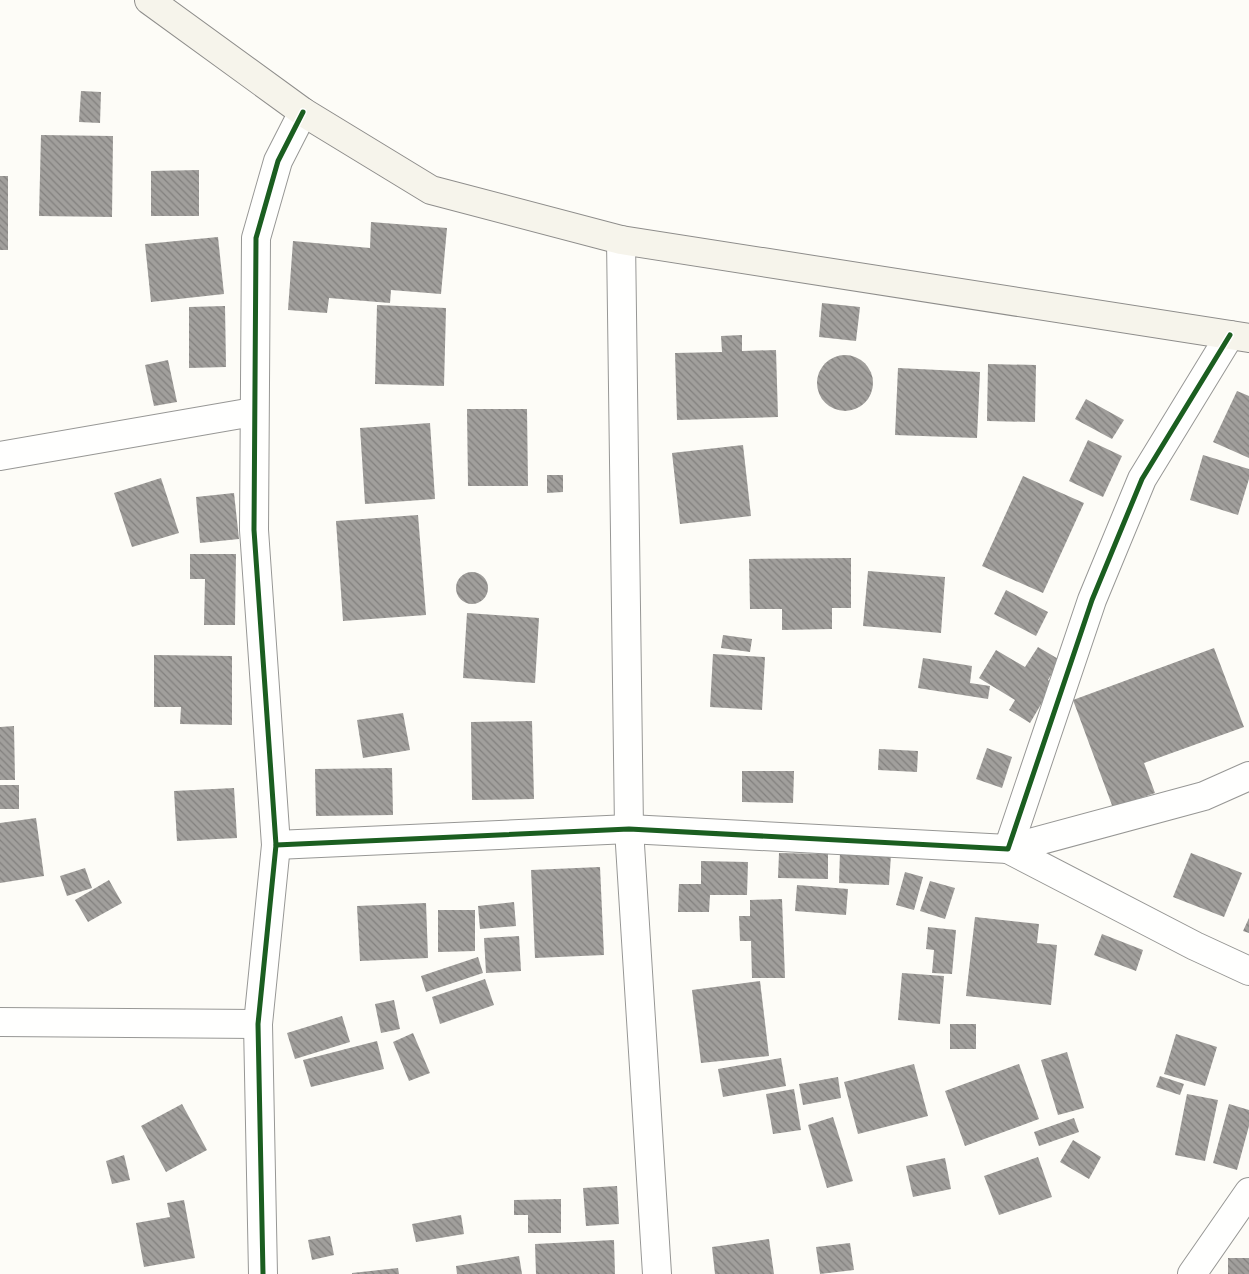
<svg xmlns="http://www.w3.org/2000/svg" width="1249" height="1274" viewBox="0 0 1249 1274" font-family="'Zilla Slab',serif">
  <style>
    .building { fill: url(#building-back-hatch) }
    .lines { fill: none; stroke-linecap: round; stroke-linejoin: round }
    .street-casing { stroke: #979795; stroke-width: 30 }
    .secondary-casing { stroke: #8e8d8b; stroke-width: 30 }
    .street { stroke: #fffffe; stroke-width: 28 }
    .secondary { stroke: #f6f4eb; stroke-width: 28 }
    .cycleway-casing { stroke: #fff; stroke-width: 8 }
    .cycleway { stroke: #1b5e20; stroke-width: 5 }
  </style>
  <defs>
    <pattern id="building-back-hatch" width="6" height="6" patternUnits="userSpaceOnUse" patternTransform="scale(1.25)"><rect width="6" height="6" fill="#a19f9c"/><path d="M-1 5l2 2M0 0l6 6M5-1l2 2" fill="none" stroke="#82807e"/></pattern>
  </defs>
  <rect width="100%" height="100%" fill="#fdfcf7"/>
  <g class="building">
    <path d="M 81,91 L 101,92 L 100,123 L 79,122 Z"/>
    <path d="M 41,135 L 113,136 L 112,217 L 39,216 Z"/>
    <path d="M 199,170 L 199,216 L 151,216 L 151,171 Z"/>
    <rect x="0" y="176" width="8" height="74"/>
    <path d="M 371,222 L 447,228 L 441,294 L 391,290 L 390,303 L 329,298 L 327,313 L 288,310 L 293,241 L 370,248 Z"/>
    <path d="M 218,237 L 224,294 L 151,302 L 145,244 Z"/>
    <path d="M 822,303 L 860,307 L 856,341 L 819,337 Z"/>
    <path d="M 377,305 L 446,308 L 444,386 L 375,384 Z"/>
    <path d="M 225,306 L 226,367 L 189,368 L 189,307 Z"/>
    <path d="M 742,335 L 742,351 L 776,350 L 778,417 L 677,420 L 675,353 L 722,352 L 721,336 Z"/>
    <circle cx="845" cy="383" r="28"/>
    <path d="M 168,360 L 177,402 L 154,406 L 145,365 Z"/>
    <path d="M 988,364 L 1036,365 L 1035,422 L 987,421 Z"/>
    <path d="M 898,368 L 980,372 L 977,438 L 895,435 Z"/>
    <path d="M 1237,391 L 1249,396 L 1249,458 L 1213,442 Z"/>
    <path d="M 1086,399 L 1124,420 L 1112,439 L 1075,419 Z"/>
    <path d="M 467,409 L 527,409 L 528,486 L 468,486 Z"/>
    <path d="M 430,423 L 435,499 L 365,504 L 360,428 Z"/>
    <path d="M 1088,440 L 1122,456 L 1103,497 L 1069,481 Z"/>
    <path d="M 743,445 L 751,516 L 680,524 L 672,453 Z"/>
    <path d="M 1203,455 L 1249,469 L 1249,479 L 1238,515 L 1190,500 Z"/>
    <path d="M 547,475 L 563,475 L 563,492 L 547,493 Z"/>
    <path d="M 1023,476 L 1084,503 L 1043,593 L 982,566 Z"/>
    <path d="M 161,478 L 179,533 L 132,547 L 114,493 Z"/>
    <path d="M 234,493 L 239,539 L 200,543 L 196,497 Z"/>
    <path d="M 418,515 L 426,615 L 343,621 L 336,521 Z"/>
    <path d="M 190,554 L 236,554 L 235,625 L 204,625 L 205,579 L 190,579 Z"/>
    <path d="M 851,558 L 851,608 L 832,608 L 832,629 L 782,630 L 782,609 L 750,609 L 749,559 Z"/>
    <path d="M 868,571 L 945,577 L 941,633 L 863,626 Z"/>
    <circle cx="472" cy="588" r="16"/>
    <path d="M 1006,590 L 1048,612 L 1036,636 L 994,614 Z"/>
    <path d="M 467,613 L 539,618 L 535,683 L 463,678 Z"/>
    <path d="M 723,635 L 752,639 L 750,652 L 721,648 Z"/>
    <path d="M 1038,647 L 1060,660 L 1048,680 L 1053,684 L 1030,723 L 1009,710 L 1015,700 L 979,678 L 996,650 L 1025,667 Z"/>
    <path d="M 1214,648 L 1244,727 L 1144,763 L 1155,793 L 1113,808 L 1073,700 Z"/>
    <path d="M 713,654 L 765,657 L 762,710 L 710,707 Z"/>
    <path d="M 154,655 L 232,656 L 232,725 L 180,724 L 181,707 L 154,707 Z"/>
    <path d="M 923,658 L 972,666 L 970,683 L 990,686 L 988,699 L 918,688 Z"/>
    <path d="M 403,713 L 410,750 L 363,758 L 357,720 Z"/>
    <path d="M 532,721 L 534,799 L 472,800 L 471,722 Z"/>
    <path d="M 14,726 L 15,780 L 0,780 L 0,727 Z"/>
    <path d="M 987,748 L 1012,757 L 1002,788 L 976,779 Z"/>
    <path d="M 879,749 L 918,751 L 917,772 L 878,770 Z"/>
    <path d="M 392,768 L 393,815 L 316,816 L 315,769 Z"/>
    <path d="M 742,771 L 794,771 L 793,803 L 742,802 Z"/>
    <rect x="0" y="785" width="19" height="24"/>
    <path d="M 234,788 L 237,838 L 177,841 L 174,791 Z"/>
    <path d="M 36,818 L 44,876 L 0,883 L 0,823 Z"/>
    <path d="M 840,852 L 891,854 L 889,885 L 839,883 Z"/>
    <path d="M 779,853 L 828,854 L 828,879 L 778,878 Z"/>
    <path d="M 1191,853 L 1242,873 L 1224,917 L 1173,897 Z"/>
    <path d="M 701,861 L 748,862 L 747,895 L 710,895 L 709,912 L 678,912 L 679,884 L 701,884 Z"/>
    <path d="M 600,867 L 604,955 L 535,958 L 531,870 Z"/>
    <path d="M 85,868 L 92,888 L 67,896 L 60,876 Z"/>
    <path d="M 905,872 L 923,877 L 914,910 L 896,905 Z"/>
    <path d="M 109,880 L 122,903 L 88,922 L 75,900 Z"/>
    <path d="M 930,881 L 955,888 L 945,919 L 920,911 Z"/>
    <path d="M 797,885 L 848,889 L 846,915 L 795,911 Z"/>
    <path d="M 782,899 L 785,978 L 752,978 L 751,941 L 740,941 L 739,916 L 750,916 L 750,900 Z"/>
    <path d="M 514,902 L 516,926 L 480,929 L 478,906 Z"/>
    <path d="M 426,903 L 428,958 L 360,961 L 357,906 Z"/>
    <path d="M 438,910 L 475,910 L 475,951 L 438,952 Z"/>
    <path d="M 975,917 L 1039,924 L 1037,943 L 1057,945 L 1051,1005 L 966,996 Z"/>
    <path d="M 1249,918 L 1249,933 L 1243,931 Z"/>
    <path d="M 928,927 L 956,930 L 952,974 L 932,973 L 934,950 L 926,949 Z"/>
    <path d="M 1102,934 L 1143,950 L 1136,971 L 1094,955 Z"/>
    <path d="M 519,936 L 521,971 L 486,973 L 484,938 Z"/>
    <path d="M 478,957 L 483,973 L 426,992 L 421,976 Z"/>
    <path d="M 902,973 L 944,976 L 940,1024 L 898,1020 Z"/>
    <path d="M 485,979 L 494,1005 L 440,1024 L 432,997 Z"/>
    <path d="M 760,981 L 769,1056 L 701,1063 L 692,990 Z"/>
    <path d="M 394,1000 L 400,1029 L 381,1033 L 375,1004 Z"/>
    <path d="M 342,1016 L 350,1042 L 295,1059 L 287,1033 Z"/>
    <rect x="950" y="1024" width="26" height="25"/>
    <path d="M 413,1033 L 430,1073 L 409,1081 L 393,1042 Z"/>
    <path d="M 1176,1034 L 1217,1047 L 1205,1086 L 1164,1074 Z"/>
    <path d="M 377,1041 L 384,1069 L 311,1087 L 303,1060 Z"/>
    <path d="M 1067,1052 L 1084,1108 L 1058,1115 L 1041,1060 Z"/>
    <path d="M 781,1058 L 786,1086 L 723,1097 L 718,1069 Z"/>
    <path d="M 914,1064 L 928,1116 L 858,1134 L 844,1082 Z"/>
    <path d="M 1019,1064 L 1039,1119 L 965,1146 L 945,1091 Z"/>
    <path d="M 1160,1076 L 1184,1084 L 1180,1095 L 1156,1087 Z"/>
    <path d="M 838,1077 L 841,1098 L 803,1105 L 799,1084 Z"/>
    <path d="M 794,1089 L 801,1130 L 773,1134 L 766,1094 Z"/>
    <path d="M 1187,1094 L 1218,1100 L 1205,1161 L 1175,1155 Z"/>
    <path d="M 182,1104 L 207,1150 L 166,1172 L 141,1126 Z"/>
    <path d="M 1229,1104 L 1249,1110 L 1249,1126 L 1237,1170 L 1213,1163 Z"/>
    <path d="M 833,1117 L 853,1181 L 827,1188 L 808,1125 Z"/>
    <path d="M 1074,1118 L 1079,1132 L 1039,1146 L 1034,1132 Z"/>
    <path d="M 1073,1140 L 1101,1157 L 1089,1179 L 1060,1162 Z"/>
    <path d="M 124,1155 L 130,1180 L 112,1184 L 106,1161 Z"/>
    <path d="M 1038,1157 L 1052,1197 L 999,1215 L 984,1176 Z"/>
    <path d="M 945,1158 L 951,1189 L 913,1197 L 906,1166 Z"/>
    <path d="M 617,1186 L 619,1224 L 586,1226 L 583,1188 Z"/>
    <path d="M 561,1199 L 561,1233 L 528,1233 L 528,1215 L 514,1215 L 514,1200 Z"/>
    <path d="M 184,1200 L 195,1258 L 144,1267 L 136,1223 L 170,1217 L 167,1203 Z"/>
    <path d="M 461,1215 L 464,1234 L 416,1242 L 412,1224 Z"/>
    <path d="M 330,1236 L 334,1255 L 312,1260 L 308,1240 Z"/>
    <path d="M 769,1239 L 774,1274 L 715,1274 L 712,1247 Z"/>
    <path d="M 614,1240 L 615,1274 L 536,1274 L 535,1244 Z"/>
    <path d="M 850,1243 L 854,1270 L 820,1274 L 816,1247 Z"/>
    <path d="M 519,1256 L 522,1274 L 457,1274 L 456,1266 Z"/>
    <rect x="1228" y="1258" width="21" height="16"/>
    <path d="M 398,1268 L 399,1274 L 352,1274 L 352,1273 Z"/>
  </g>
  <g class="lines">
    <g class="street-casing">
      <g id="street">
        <path d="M 621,240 L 629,829 L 657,1274"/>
        <path d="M 0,456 L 253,412"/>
        <path d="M 1249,776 L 1204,796 L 1008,849 L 1195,946 L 1249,971"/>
        <path d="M 276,845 L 629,829 L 1008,849 L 1092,600 L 1142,479 L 1230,335"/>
        <path d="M 0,1022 L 258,1024"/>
        <path d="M 263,1274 L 258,1024 L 276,845 L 254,530 L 256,238 L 278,161 L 303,112"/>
        <path d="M 1192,1274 L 1249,1192"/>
      </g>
    </g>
    <g class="secondary-casing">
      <path id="secondary" d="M 149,0 L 303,112 L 431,190 L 621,240 L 1249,338"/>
    </g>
    <use href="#street" class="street"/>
    <use href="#secondary" class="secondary"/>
    <g class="cycleway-casing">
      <g id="cycleway">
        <path d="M 276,845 L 629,829 L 1008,849 L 1092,600 L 1142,479 L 1230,335"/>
        <path d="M 263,1274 L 258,1024 L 276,845 L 254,530 L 256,238 L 278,161 L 303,112"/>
      </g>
    </g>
    <use href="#cycleway" class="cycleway"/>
  </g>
</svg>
